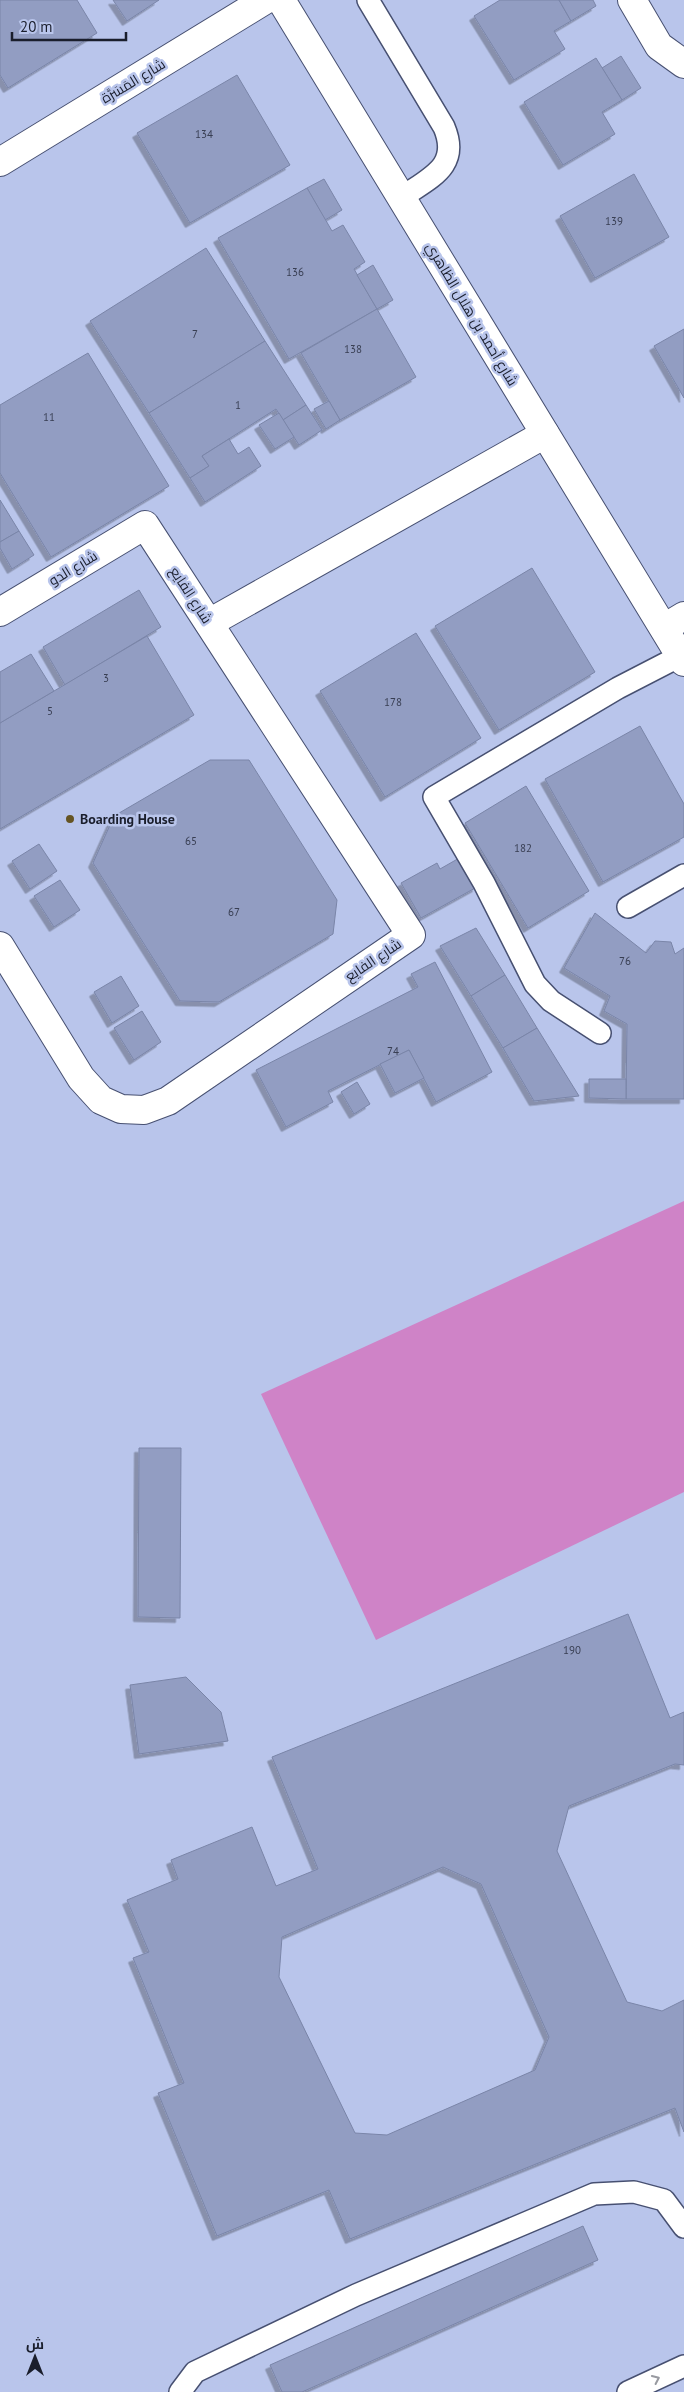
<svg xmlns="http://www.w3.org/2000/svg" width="684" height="2392" viewBox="0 0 684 2392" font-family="'PT Sans',Cairo,sans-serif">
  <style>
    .pitch { fill: #cf83c7 }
    .building { fill: #929dc2; stroke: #7a85a8; fill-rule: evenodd; filter: url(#shadow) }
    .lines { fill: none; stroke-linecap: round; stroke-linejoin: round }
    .lane-casing { stroke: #475071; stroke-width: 24 }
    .street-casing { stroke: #475071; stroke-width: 30 }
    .lane { stroke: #fff; stroke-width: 21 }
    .street { stroke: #fff; stroke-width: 28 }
    .oneway { stroke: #989aa0 }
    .poi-dot { fill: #655422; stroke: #b9c5eb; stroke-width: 2 }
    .labels { text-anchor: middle; stroke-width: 5; stroke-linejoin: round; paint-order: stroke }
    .number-label { font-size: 11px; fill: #383e52 }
    .street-label { font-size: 14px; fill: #1a1e2c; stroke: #b9c5eb }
    .poi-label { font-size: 14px; font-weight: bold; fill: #1a1e2c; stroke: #b9c5eb; text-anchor: start }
  </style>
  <defs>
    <filter id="shadow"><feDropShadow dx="-4.5" dy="4.5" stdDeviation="0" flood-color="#0004"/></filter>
  </defs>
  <rect width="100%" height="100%" fill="#b9c5eb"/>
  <path class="pitch" d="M 684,1201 L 684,1492 L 376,1640 L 261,1394 Z"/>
  <g class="building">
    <path d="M 0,0 L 77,0 L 97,33 L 8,88 L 0,75 Z"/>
    <path d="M 113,0 L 159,0 L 127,21 Z"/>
    <path d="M 500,0 L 559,0 L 571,21 L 554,31 L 565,49 L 514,80 L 474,16 Z"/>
    <path d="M 559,0 L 593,0 L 596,6 L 571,21 Z"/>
    <path d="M 621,56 L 641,88 L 622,100 L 602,68 Z"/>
    <path d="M 596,58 L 622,100 L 602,112 L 615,134 L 563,165 L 524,102 Z"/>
    <path d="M 237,75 L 290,165 L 190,223 L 137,133 Z"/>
    <path d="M 634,174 L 669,237 L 595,278 L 560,216 Z"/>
    <path d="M 324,179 L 342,210 L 325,220 L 307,188 Z"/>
    <path d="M 307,188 L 332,231 L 343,225 L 365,262 L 354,269 L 377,309 L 289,359 L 218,238 Z"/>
    <path d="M 206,248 L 265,341 L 149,413 L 90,321 Z"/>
    <path d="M 373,265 L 393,300 L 377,309 L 357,275 Z"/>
    <path d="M 377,309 L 416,377 L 340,420 L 301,353 Z"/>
    <path d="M 684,329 L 684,398 L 654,346 Z"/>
    <path d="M 265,341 L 306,405 L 283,420 L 276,409 L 202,456 L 209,466 L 190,478 L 149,413 Z"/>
    <path d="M 88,353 L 169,486 L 51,557 L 0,473 L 0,405 Z"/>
    <path d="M 329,401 L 340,420 L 326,429 L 314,409 Z"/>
    <path d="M 306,405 L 322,430 L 299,445 L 283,420 Z"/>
    <path d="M 279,413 L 294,437 L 275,449 L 259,425 Z"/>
    <path d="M 229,439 L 238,454 L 249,447 L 261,466 L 205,502 L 190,478 L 209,466 L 202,456 Z"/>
    <path d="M 0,500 L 19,531 L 0,542 Z"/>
    <path d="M 19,531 L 34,555 L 12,569 L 0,548 L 0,542 Z"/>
    <path d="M 532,568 L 595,672 L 499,730 L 435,626 Z"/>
    <path d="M 139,590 L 161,627 L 65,685 L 43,647 Z"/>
    <path d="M 416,633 L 481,738 L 385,797 L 320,691 Z"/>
    <path d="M 147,636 L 194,715 L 0,829 L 0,723 Z"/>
    <path d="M 31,654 L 54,691 L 0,723 L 0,672 Z"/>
    <path d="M 640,726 L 684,804 L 684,837 L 603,882 L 545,779 Z"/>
    <path d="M 210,760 L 249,760 L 337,900 L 333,934 L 219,1002 L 180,1001 L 93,863 L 114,816 Z"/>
    <path d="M 526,786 L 589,891 L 528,928 L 465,823 Z"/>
    <path d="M 39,844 L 57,871 L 30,889 L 12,861 Z"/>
    <path d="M 461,857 L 477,887 L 421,918 L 401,883 L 437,863 L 440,869 Z"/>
    <path d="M 60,880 L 80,910 L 54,927 L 34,896 Z"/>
    <path d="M 595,913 L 646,953 L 655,941 L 671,942 L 675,954 L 684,948 L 684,1099 L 626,1099 L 627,1024 L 604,1011 L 610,996 L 564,968 Z"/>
    <path d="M 476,928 L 505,975 L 471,996 L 440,946 Z"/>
    <path d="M 435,962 L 492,1072 L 436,1102 L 409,1050 L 328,1091 L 333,1102 L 286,1127 L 256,1070 L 418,987 L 411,974 Z"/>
    <path d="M 505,975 L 537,1028 L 503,1048 L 471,996 Z"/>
    <path d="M 121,976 L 139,1006 L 112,1023 L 94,992 Z"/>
    <path d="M 142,1011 L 161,1042 L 134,1060 L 114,1028 Z"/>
    <path d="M 537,1028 L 579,1096 L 534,1101 L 503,1048 Z"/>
    <path d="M 409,1050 L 424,1078 L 395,1093 L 380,1064 Z"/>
    <path d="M 589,1079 L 626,1079 L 626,1099 L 589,1098 Z"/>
    <path d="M 357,1082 L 370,1104 L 354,1114 L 341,1092 Z"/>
    <path d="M 139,1448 L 181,1448 L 180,1618 L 138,1617 Z"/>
    <path d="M 628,1614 L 670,1718 L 684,1712 L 684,1765 L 675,1764 L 569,1806 L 557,1851 L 627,2002 L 662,2011 L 684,2000 L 684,2132 L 675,2108 L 350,2239 L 329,2190 L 217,2236 L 158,2093 L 184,2083 L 133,1958 L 149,1952 L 127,1900 L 178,1879 L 171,1860 L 252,1827 L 276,1886 L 318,1869 L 272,1757 ZM 443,1867 L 481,1884 L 549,2037 L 535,2070 L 387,2135 L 355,2133 L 279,1977 L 282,1937 Z"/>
    <path d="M 186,1677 L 221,1712 L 228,1741 L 139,1754 L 130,1685 Z"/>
    <path d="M 583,2226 L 598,2260 L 302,2392 L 282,2392 L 270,2365 Z"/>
  </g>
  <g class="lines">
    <g class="lane-casing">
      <g id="lane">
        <path d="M 368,0 L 444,127 C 461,167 429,178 401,198"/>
        <path d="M 628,907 L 684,875"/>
        <path d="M 600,1033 L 551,1001 L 535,984 L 484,883 L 434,797 L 618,688 L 680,656"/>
        <path d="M 180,2392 L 195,2372 L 356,2295 L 594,2194 L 634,2192 L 664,2200 L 684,2227"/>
        <path d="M 628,2392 L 684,2366"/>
      </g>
    </g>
    <g class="street-casing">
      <g id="street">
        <path d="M 281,0 L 684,662"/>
        <path d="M 632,0 L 659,46 L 684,64"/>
        <path d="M 0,162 L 265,0"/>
        <path d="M 0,612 L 145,525 L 411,935 L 168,1101 L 144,1110 L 121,1109 L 101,1100 L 81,1078 L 0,946"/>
        <path d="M 209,623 L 545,434"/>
        <path d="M 664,628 L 684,616"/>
      </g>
    </g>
    <use href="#lane" class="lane"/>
    <use href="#street" class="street"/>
  </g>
  <defs><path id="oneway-chevron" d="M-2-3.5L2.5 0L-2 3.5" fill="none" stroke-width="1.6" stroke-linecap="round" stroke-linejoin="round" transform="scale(1.25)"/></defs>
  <use class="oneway" href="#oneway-chevron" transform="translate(656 2379) rotate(-25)"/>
  <circle class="poi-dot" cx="70" cy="819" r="5"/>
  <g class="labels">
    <g class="number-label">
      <text x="204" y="138">134</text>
      <text x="614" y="225">139</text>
      <text x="295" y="276">136</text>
      <text x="195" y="338">7</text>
      <text x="353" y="353">138</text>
      <text x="238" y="409">1</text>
      <text x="49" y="421">11</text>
      <text x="106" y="682">3</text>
      <text x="393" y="706">178</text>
      <text x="50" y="715">5</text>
      <text x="191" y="845">65</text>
      <text x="523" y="852">182</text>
      <text x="234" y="916">67</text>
      <text x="625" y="965">76</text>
      <text x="393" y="1055">74</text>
      <text x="572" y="1654">190</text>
    </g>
    <g class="street-label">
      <text transform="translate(133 81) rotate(-31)" y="5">شارع المَسَرَّة</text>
      <text transform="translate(472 314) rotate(59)" y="5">شارع أحمد بن هلال الظاهري</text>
      <text transform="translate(73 568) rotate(-31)" y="5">شارع الدو</text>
      <text transform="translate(191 595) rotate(57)" y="5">شارع الفايع</text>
      <text transform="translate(373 960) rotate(-34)" y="5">شارع الفايع</text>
    </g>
    <g class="poi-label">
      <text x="80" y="824">Boarding House</text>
    </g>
  </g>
  <g transform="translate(35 2357)" stroke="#b9c5eb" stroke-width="4" paint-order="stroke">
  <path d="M0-4L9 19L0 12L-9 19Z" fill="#1a1e2c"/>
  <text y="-8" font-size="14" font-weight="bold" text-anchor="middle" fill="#1a1e2c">ش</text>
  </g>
  <path d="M12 32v8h114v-8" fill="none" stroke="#1a1e2c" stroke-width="2.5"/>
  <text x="20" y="32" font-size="15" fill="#1a1e2c" stroke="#b9c5eb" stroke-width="4" paint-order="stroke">20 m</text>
</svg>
